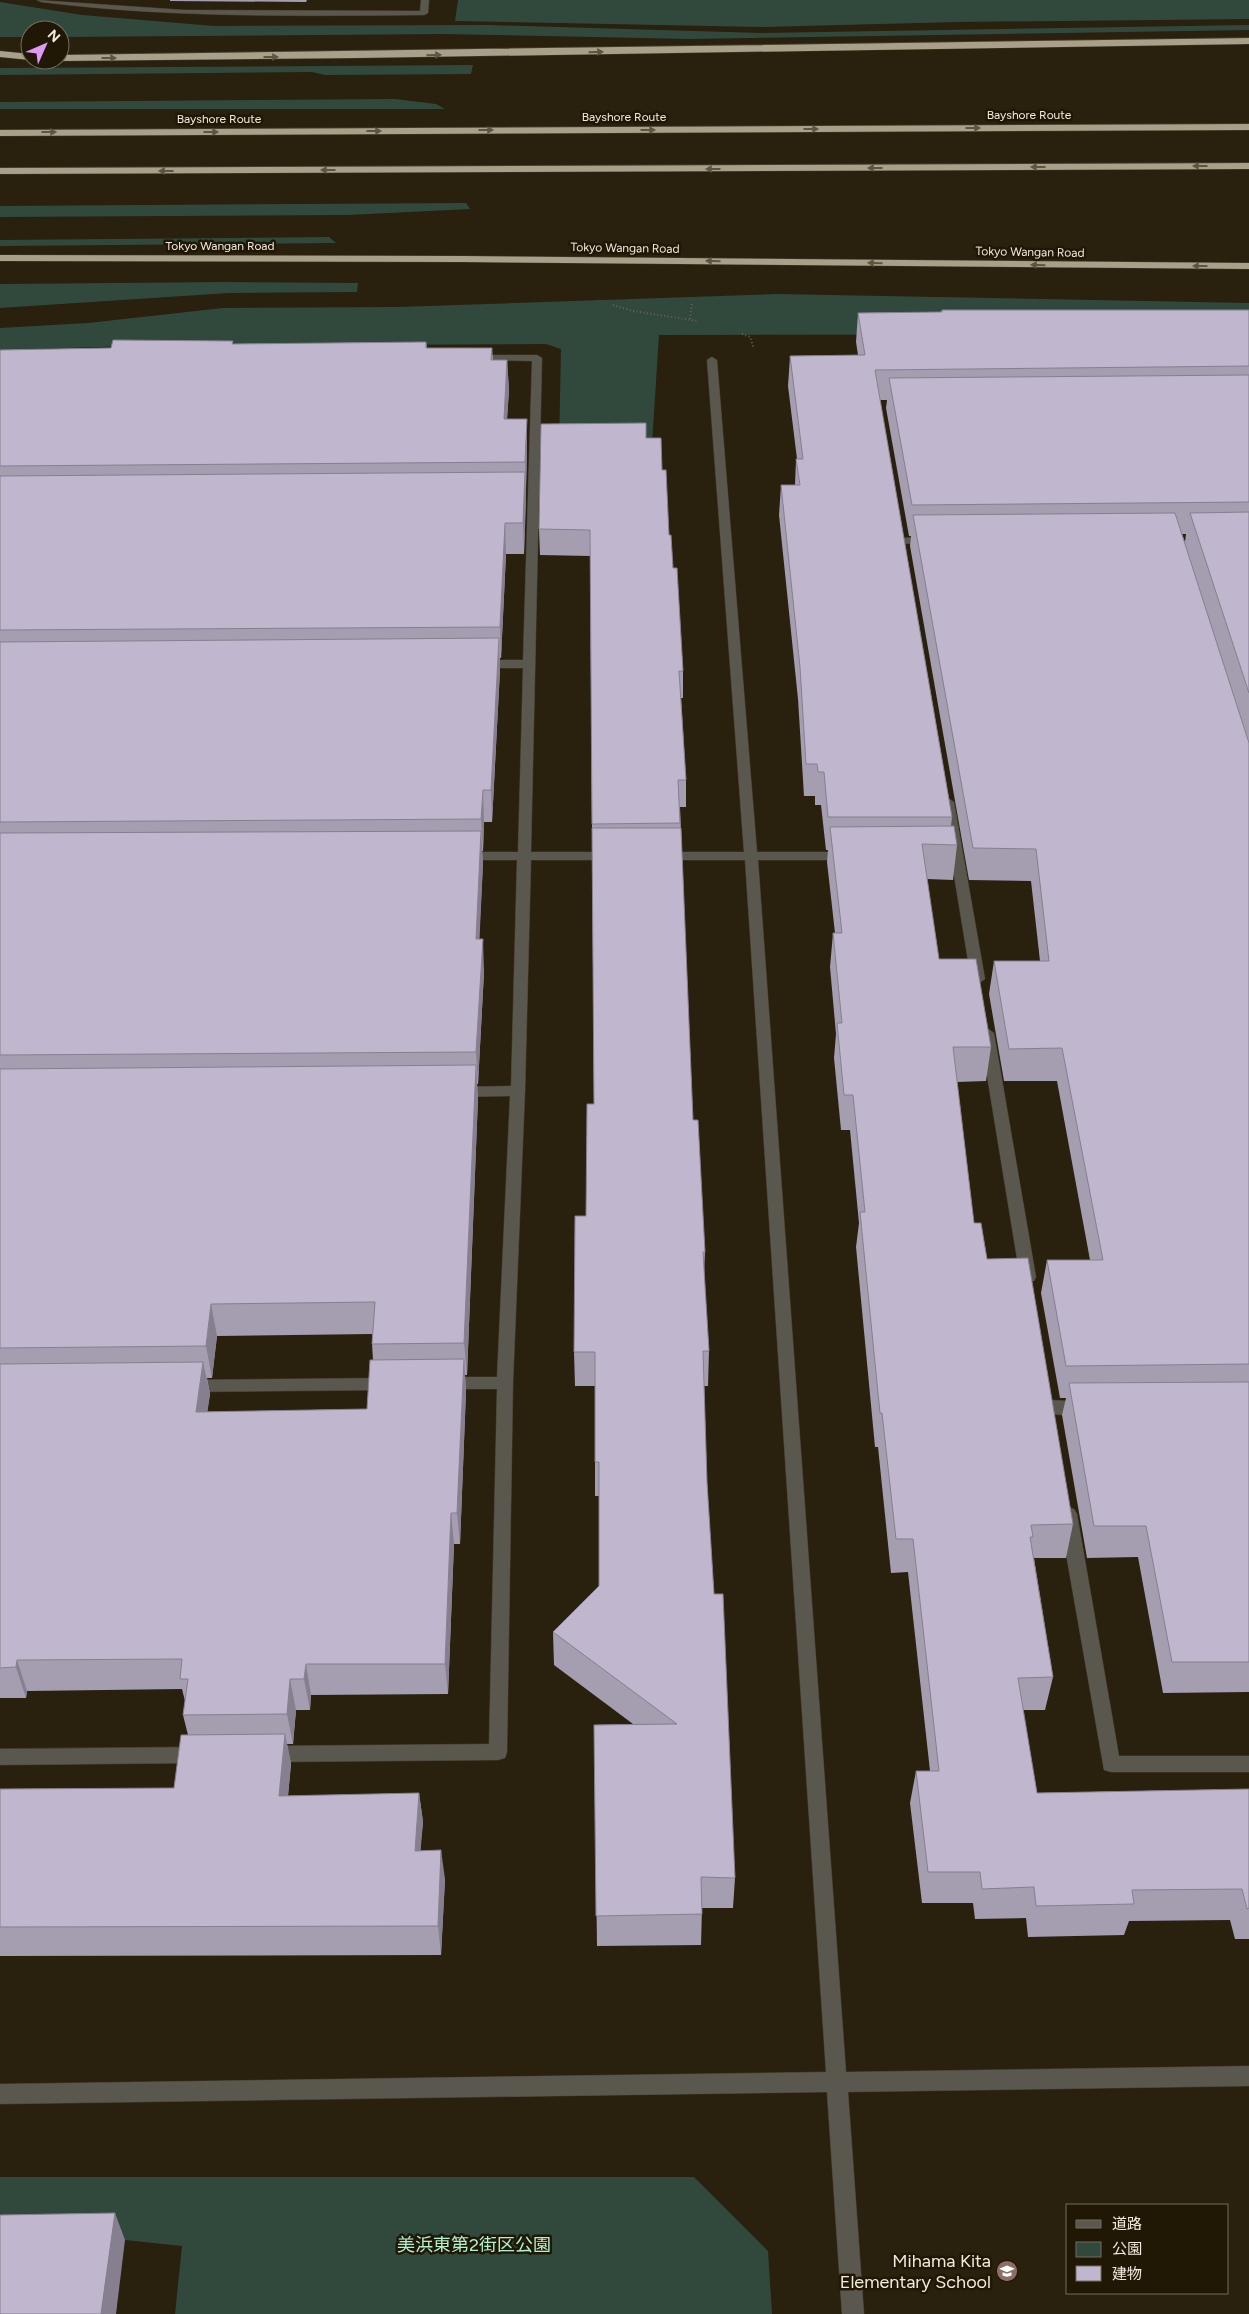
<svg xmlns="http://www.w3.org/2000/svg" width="1249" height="2314" viewBox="0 0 1249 2314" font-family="Figtree,'Noto Sans JP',sans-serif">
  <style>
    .green { fill: #31493d }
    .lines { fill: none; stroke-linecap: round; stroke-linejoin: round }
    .minor-casing { stroke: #453c2b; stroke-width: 1 }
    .highway-casing { stroke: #453c2b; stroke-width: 1 }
    .path { stroke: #6a6252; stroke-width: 2; stroke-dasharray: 1 2.5; stroke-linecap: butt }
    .minor { fill: #5a574e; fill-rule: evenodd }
    .highway { fill: #a9a089; fill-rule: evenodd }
    .wall { fill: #a59db0; fill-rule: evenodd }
    .shaded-wall { fill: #867f90 }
    .building { fill: #c0b6cd; stroke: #867f90 }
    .oneway { fill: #5e5540 }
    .labels { text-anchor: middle; stroke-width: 5; stroke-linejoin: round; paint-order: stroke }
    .far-street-label { font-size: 12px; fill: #f1ebdf; stroke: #201705 }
    .near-park-label { font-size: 18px; fill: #aef2d1; stroke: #201705 }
    .near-poi-label { font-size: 18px; fill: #f1ebdf; stroke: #201705; text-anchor: end }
  </style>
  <rect width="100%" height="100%" fill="#29200e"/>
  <g class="green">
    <path d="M 458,0 L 1249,0 L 1249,19 L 957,22 L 761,27 L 455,21 Z"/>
    <path d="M 0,2 L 82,15 L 214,26 L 488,25 L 761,33 L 1249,25 L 1249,30 L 690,39 L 443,34 L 60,37 L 60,30 L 30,30 L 30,37 L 0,37 Z"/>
    <path d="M 473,65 L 471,74 L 325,75 L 312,72 L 0,75 L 0,68 Z"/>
    <path d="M 395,99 L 436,104 L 445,109 L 0,109 L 0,102 Z"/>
    <path d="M 466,203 L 470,209 L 348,215 L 0,217 L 0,206 Z"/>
    <path d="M 329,237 L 336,243 L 0,246 L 0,240 Z"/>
    <path d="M 227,282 L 358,283 L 357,292 L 229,293 L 0,308 L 0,284 Z"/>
    <path d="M 776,294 L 1249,303 L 1249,334 L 659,335 L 652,444 L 559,447 L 561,349 L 546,344 L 129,346 L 39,349 L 0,353 L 0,328 L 88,323 L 223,308 L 398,307 Z"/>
    <path d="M 0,2177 L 694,2177 L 768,2251 L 772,2314 L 175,2314 L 182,2246 L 125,2240 L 0,2242 Z"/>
  </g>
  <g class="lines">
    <g class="minor-casing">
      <g id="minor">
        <path d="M 37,0 L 184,10 L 420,11 L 421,0 L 429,0 L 428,13 L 424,15 C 296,16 168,18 41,2 Z"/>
        <path d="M 473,355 L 537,355 L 542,358 L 531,852 L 613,852 L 620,856 L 613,860 L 531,860 L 525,1091 L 513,1383 L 507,1752 L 505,1758 L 498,1760 L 269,1762 L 262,1760 L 260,1754 L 262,1748 L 269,1746 L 489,1744 L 497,1389 L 447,1389 L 441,1388 L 439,1383 L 441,1378 L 447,1377 L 497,1377 L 510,1096 L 456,1097 L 449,1092 L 456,1087 L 511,1086 L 517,860 L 461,860 L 454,856 L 461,852 L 518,852 L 523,668 L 481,668 L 475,664 L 481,660 L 523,660 L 532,361 L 469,360 L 468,358 Z"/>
        <path d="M 712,357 L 717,360 L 757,852 L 848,852 L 855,856 L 848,860 L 758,860 L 846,2072 L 1249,2066 L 1249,2086 L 848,2092 L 864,2314 L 842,2314 L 827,2092 L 0,2104 L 0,2084 L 826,2072 L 745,860 L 661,860 L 654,856 L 661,852 L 744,852 L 707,360 Z"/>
        <path d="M 931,537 L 935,538 L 935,542 L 902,544 L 896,541 L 902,538 Z"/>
        <path d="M 948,798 L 954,802 L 985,979 L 978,984 L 971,979 L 942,802 Z"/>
        <path d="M 987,1028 L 994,1033 L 1036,1277 L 1034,1281 L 1022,1281 L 1020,1277 L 980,1033 Z"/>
        <path d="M 389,1378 L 395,1379 L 397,1384 L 395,1389 L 389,1390 L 189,1392 L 183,1391 L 181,1386 L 183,1381 L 189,1380 Z"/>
        <path d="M 1049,1400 L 1089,1402 L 1091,1407 L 1089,1412 C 1076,1416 1056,1416 1043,1412 L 1041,1407 L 1043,1402 Z"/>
        <path d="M 1068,1507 L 1074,1509 L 1077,1514 L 1119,1756 L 1249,1756 L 1249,1772 L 1111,1772 L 1104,1770 L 1059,1514 L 1062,1509 Z"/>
        <path d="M 198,1747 L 205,1749 L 207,1755 L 205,1761 L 198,1763 L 0,1765 L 0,1749 Z"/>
      </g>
    </g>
    <g class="highway-casing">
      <g id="highway">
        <path d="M 1249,38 L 1249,44 L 357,58 L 60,61 L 58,60 L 60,60 L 60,55 Z"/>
        <path d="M 0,51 L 30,54 L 30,60 L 0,57 Z"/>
        <path d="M 1249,124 L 1249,130 L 0,136 L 0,130 Z"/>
        <path d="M 1249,163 L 1249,169 L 0,174 L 0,168 Z"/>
        <path d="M 0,255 L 463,256 L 1249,263 L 1249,269 L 463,262 L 0,261 Z"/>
      </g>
    </g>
    <g class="path">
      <path d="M 613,305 L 633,311 L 698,321"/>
      <path d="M 690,319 L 692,302"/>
      <path d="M 742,334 L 750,337 L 754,349"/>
    </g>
    <use href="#minor" class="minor"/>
    <use href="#highway" class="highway"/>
  </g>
  <g class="wall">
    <path d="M 170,0 L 307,0 L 306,2 L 170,1 Z"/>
    <path d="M 942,310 L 1249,310 L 1249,1692 L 1163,1693 L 1138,1557 L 1087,1558 L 1062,1415 L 1066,1398 L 1060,1398 L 1041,1293 L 1047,1260 L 1090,1260 L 1057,1081 L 1004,1081 L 989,994 L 994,961 L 1040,961 L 1031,881 L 969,880 L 910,546 L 911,536 L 909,536 L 886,408 L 887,400 L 880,400 L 952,817 L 951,826 L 957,845 L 953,880 L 927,879 L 939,959 L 991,1047 L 986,1081 L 957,1082 L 974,1223 L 987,1259 L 1073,1524 L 1066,1558 L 1034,1558 L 1053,1677 L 1045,1710 L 1023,1710 L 1037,1793 L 1249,1789 L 1249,1939 L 1235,1939 L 1230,1920 L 1129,1921 L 1124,1935 L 1028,1937 L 1026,1918 L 975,1919 L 973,1903 L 922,1903 L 910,1803 L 916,1771 L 930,1771 L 908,1572 L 891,1573 L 878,1447 L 875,1447 L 856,1247 L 859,1223 L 850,1130 L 841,1130 L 834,1058 L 836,1034 L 830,967 L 833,933 L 835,933 L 827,862 L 828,850 L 826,850 L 821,805 L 815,805 L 815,796 L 804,796 L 798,699 L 779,515 L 781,485 L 795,485 L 796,459 L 797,459 L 788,386 L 790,356 L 858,355 L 856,342 L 858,313 L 941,312 ZM 1182,534 L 1186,534 L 1185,542 Z"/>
    <path d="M 233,341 L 233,344 L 426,342 L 427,348 L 492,348 L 493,360 L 507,360 L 509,390 L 507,419 L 527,450 L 524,554 L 506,554 L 501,658 L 500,658 L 500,670 L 492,822 L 484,822 L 483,851 L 482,851 L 483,863 L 479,939 L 484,972 L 478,1084 L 477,1084 L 478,1098 L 467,1375 L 465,1375 L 466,1391 L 460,1544 L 454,1544 L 448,1694 L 311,1695 L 310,1710 L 296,1710 L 293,1744 L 287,1744 L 291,1764 L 288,1796 L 419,1793 L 423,1822 L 420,1851 L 445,1879 L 441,1955 L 0,1956 L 0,1789 L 174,1788 L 188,1735 L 183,1715 L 185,1701 L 182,1689 L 27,1691 L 26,1698 L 0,1698 L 0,350 L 111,348 ZM 372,1334 L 372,1344 L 373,1360 L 367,1409 L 207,1412 L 210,1394 L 207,1378 L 212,1378 L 217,1336 Z"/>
    <path d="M 646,438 L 662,470 L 683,671 L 683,698 L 681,698 L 686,780 L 686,807 L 680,807 L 693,1120 L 705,1252 L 704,1275 L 709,1351 L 708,1386 L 704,1386 L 707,1482 L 714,1594 L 735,1878 L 733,1908 L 702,1908 L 701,1945 L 597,1946 L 594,1725 L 633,1724 L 554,1665 L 553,1632 L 599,1586 L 599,1496 L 595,1496 L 595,1386 L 575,1386 L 574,1352 L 586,1216 L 594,1104 L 590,556 L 540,555 L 539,529 Z"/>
  </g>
  <g class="shaded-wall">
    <path d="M 507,360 L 509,390 L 505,450 L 504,419 Z"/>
    <path d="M 527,419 L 527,450 L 526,493 L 525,462 Z"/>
    <path d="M 525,472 L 526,503 L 524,554 L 523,523 Z"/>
    <path d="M 505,523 L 506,554 L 501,658 L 500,627 Z"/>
    <path d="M 499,638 L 500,670 L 492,822 L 491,790 Z"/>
    <path d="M 483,790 L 484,822 L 483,851 L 481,819 Z"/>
    <path d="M 481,831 L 483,863 L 478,972 L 476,939 Z"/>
    <path d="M 483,939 L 484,972 L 478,1084 L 476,1052 Z"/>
    <path d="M 476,1065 L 478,1098 L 467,1375 L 464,1343 Z"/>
    <path d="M 211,1304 L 217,1336 L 212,1378 L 206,1346 Z"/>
    <path d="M 464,1359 L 466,1391 L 460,1544 L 457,1513 Z"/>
    <path d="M 203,1362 L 210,1394 L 203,1444 L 196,1412 Z"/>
    <path d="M 451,1513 L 454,1544 L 448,1694 L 445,1664 Z"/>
    <path d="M 17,1660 L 27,1691 L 26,1698 L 16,1667 Z"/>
    <path d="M 306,1664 L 311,1695 L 310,1710 L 304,1679 Z"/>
    <path d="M 290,1679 L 296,1710 L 293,1744 L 287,1714 Z"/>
    <path d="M 285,1734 L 291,1764 L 285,1826 L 279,1796 Z"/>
    <path d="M 419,1793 L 423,1822 L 418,1880 L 415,1851 Z"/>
    <path d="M 441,1850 L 445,1879 L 441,1955 L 438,1926 Z"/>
    <path d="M 115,2213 L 125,2240 L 116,2314 L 101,2314 Z"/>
  </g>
  <g class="building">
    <path d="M 942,310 L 1249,310 L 1249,366 L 875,370 L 952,817 L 828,817 L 824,772 L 818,772 L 817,764 L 806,764 L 800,667 L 781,485 L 800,485 L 796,459 L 803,459 L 790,356 L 865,355 L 858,313 L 942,312 Z"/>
    <path d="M 113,340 L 233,341 L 232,344 L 426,342 L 426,348 L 492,348 L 491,360 L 507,360 L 504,419 L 527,419 L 525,462 L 0,466 L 0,350 L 111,348 Z"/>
    <path d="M 1249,375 L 1249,502 L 912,505 L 889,378 Z"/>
    <path d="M 646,423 L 646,438 L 661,438 L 662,470 L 666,470 L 669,535 L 671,535 L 673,568 L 677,568 L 683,671 L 679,671 L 686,780 L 678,780 L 680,823 L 592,824 L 590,530 L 539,529 L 541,424 Z"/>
    <path d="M 525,472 L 523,523 L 505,523 L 500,627 L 0,630 L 0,476 Z"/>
    <path d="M 1249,512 L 1249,693 L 1190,513 Z"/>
    <path d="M 1175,513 L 1249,743 L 1249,1364 L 1066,1366 L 1047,1260 L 1103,1260 L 1062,1048 L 1009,1049 L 994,961 L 1049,961 L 1036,849 L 973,848 L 913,515 Z"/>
    <path d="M 499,638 L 491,790 L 483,790 L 481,819 L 0,822 L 0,642 Z"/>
    <path d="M 954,826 L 957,845 L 922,844 L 939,959 L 976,959 L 991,1047 L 953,1047 L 974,1223 L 981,1223 L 987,1259 L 1028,1258 L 1073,1524 L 1031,1525 L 1033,1537 L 1030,1537 L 1053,1677 L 1018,1678 L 1037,1793 L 1249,1789 L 1249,1908 L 1247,1909 L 1242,1889 L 1132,1890 L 1134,1904 L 1036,1906 L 1034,1887 L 982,1889 L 980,1872 L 928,1872 L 916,1771 L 939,1771 L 913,1539 L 896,1539 L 882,1413 L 880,1413 L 860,1212 L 865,1212 L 853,1095 L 844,1095 L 837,1023 L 842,1023 L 833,933 L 842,933 L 830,827 Z"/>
    <path d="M 592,828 L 681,828 L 693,1120 L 698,1120 L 705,1252 L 703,1252 L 709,1351 L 703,1351 L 707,1482 L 714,1594 L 723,1594 L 735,1878 L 701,1877 L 702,1914 L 596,1916 L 594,1725 L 677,1724 L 553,1632 L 599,1586 L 599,1462 L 595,1462 L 595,1352 L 574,1352 L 575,1216 L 586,1216 L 587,1104 L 594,1104 Z"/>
    <path d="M 481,831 L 476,939 L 483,939 L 476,1052 L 0,1055 L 0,833 Z"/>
    <path d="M 476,1065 L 464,1343 L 372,1344 L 375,1302 L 211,1304 L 206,1346 L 0,1348 L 0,1069 Z"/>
    <path d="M 464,1359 L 457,1513 L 451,1513 L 445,1664 L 306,1664 L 304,1679 L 290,1679 L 287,1714 L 183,1715 L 188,1679 L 180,1679 L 182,1659 L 17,1660 L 16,1667 L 0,1668 L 0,1364 L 203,1362 L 196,1412 L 367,1409 L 370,1360 Z"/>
    <path d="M 1249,1382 L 1249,1662 L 1172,1662 L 1146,1526 L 1094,1526 L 1069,1383 Z"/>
    <path d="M 285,1734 L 279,1796 L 419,1793 L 415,1851 L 441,1850 L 438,1926 L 0,1927 L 0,1789 L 174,1788 L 181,1735 Z"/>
    <path d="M 115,2213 L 101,2314 L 0,2314 L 0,2215 Z"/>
  </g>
  <defs><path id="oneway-solid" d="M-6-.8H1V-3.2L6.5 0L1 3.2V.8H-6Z" transform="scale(1.25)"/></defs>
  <g class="oneway">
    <use href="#oneway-solid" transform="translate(596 52) rotate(-1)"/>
    <use href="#oneway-solid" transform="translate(434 55) rotate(-1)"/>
    <use href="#oneway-solid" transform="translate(271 57)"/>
    <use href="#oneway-solid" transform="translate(109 58)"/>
    <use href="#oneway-solid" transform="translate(973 128)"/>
    <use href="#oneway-solid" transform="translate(811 129)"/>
    <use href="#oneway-solid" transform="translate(486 130)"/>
    <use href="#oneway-solid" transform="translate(648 130)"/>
    <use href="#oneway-solid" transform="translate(374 131)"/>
    <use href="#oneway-solid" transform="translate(49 132)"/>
    <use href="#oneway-solid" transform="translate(211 132)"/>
    <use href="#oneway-solid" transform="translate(1200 166) rotate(180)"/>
    <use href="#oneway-solid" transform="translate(1038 167) rotate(180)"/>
    <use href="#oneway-solid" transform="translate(875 168) rotate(180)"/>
    <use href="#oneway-solid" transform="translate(713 169) rotate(180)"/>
    <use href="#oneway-solid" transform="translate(328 170) rotate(180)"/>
    <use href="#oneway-solid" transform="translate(166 171) rotate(180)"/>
    <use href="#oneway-solid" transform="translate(713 261) rotate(-179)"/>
    <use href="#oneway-solid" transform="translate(875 263) rotate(-179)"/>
    <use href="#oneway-solid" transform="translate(1038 265) rotate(-179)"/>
    <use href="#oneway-solid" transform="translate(1200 266) rotate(180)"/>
  </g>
  <defs>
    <g id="school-disc" transform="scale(1.125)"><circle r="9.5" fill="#8d6e63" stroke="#201705"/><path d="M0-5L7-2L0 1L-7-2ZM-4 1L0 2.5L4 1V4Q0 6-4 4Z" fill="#fff"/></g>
  </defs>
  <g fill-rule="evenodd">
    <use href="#school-disc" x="1007" y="2271"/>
  </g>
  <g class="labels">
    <g class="far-street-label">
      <text x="1029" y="119">Bayshore Route</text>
      <text x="624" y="121">Bayshore Route</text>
      <text x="219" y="123">Bayshore Route</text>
      <text x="220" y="250">Tokyo Wangan Road</text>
      <text transform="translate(625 248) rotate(1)" y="4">Tokyo Wangan Road</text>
      <text transform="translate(1030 252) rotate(1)" y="4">Tokyo Wangan Road</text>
    </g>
    <g class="near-park-label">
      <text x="474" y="2251">美浜東第2街区公園</text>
    </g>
    <g class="near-poi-label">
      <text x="991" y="2267">Mihama Kita<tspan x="991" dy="21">Elementary School</tspan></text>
    </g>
  </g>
  <rect x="1066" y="2204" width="162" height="90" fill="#201705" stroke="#746c5c"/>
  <rect x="1076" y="2220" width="25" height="8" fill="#5a574e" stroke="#746c5c"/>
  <text x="1112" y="2229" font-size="15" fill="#f1ebdf">道路</text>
  <rect x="1076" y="2242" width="25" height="15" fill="#31493d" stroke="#746c5c"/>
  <text x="1112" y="2254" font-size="15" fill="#f1ebdf">公園</text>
  <rect x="1076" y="2266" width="25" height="15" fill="#c0b6cd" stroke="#746c5c"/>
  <text x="1112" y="2279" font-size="15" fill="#f1ebdf">建物</text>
  <g transform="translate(45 45) rotate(45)"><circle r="24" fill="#201705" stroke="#746c5c"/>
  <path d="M0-4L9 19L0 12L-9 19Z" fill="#dd99f4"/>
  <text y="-8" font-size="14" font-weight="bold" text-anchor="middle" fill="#f1ebdf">N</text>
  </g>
</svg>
